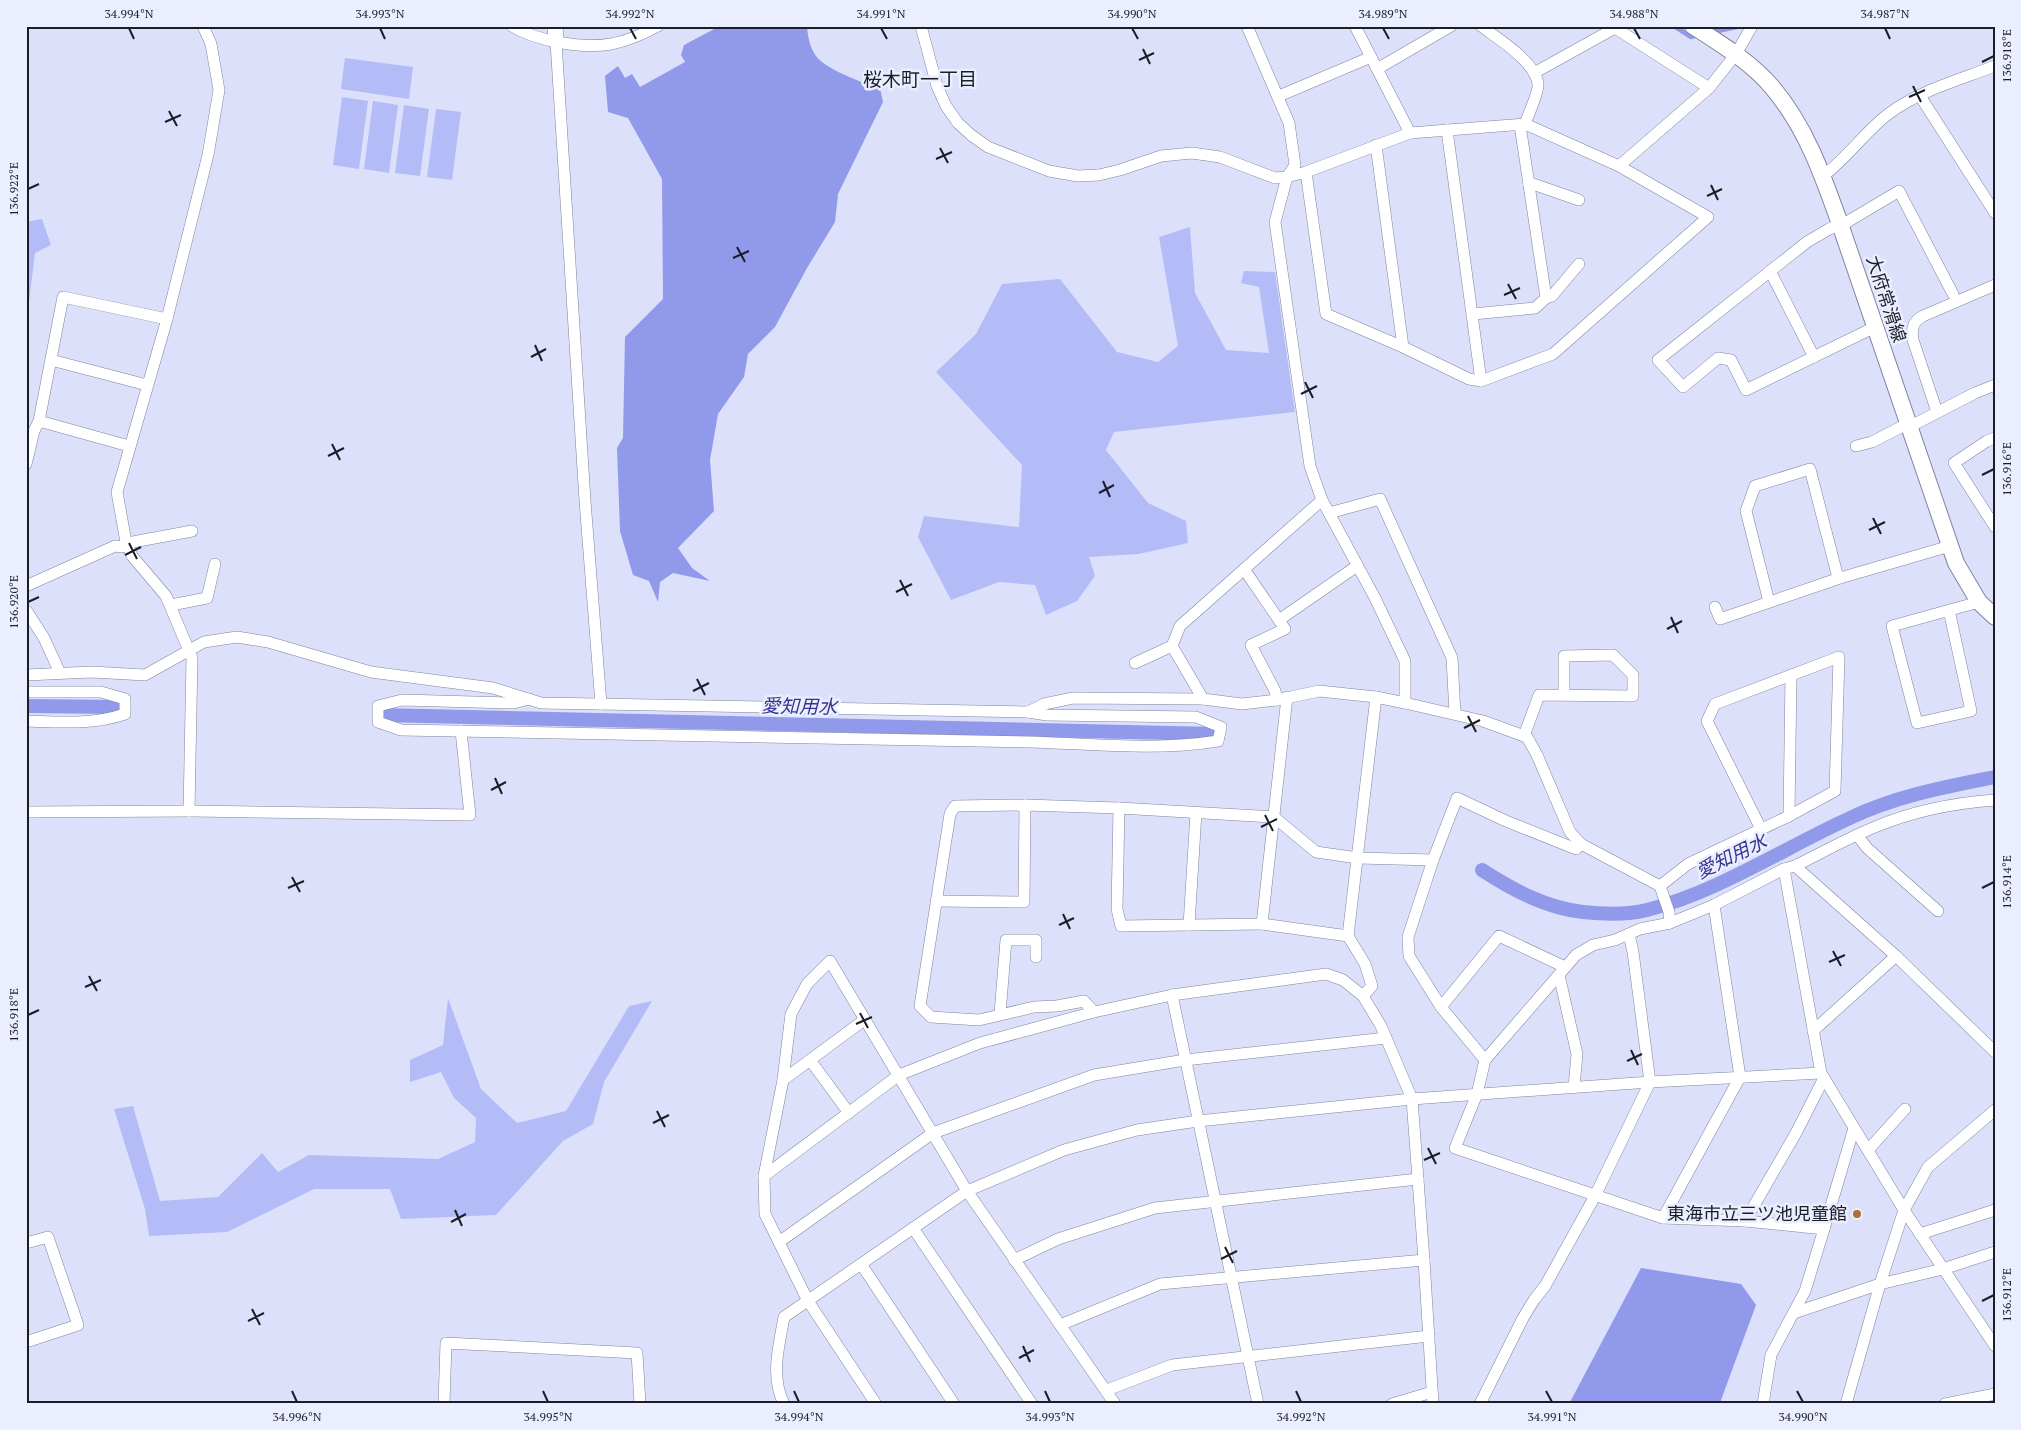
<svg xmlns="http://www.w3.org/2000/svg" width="2021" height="1430" viewBox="0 0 2021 1430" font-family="'PT Serif','Noto Sans JP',serif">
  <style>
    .green { fill: #b4bcf8 }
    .water { fill: #9099ea }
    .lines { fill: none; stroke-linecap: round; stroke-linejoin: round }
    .stream { stroke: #9099ea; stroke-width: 4.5 }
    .canal { stroke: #9099ea; stroke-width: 14 }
    .minor-casing { stroke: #81849d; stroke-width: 12 }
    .tertiary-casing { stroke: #81849d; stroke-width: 16 }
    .secondary-casing { stroke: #81849d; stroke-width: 18 }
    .minor { stroke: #fff; stroke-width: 11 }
    .tertiary { stroke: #fff; stroke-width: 15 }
    .secondary { stroke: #fff; stroke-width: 16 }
    .ticks { fill: none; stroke: #1b1d27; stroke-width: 2 }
    .poi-dot { fill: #a9722e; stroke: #ebeefe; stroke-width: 2 }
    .labels { text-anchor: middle; stroke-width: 5; stroke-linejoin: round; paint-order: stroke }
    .street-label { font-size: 18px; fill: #1b1d27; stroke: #ebeefe }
    .poi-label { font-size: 18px; fill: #1b1d27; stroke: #ebeefe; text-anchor: end }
    .neighbourhood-label { font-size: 19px; fill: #1b1d27; stroke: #ebeefe }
    .water-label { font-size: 19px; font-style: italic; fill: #383592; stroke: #ebeefe }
    .neatline { fill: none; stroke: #1b1d27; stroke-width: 2 }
    .ticks-label { font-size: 12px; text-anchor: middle; fill: #1b1d27 }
  </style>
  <rect width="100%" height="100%" fill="#dce0fb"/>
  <g class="green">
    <path d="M 345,58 L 413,67 L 409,99 L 341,89 Z"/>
    <path d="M 342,97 L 368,101 L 359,169 L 333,165 Z"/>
    <path d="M 373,101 L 398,105 L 389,173 L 364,169 Z"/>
    <path d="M 404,105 L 429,109 L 420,176 L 395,173 Z"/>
    <path d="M 436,109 L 461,112 L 452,180 L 427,177 Z"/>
    <path d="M 42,219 L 51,245 L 35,253 L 26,326 L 26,222 Z"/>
    <path d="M 1190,227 L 1195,293 L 1226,350 L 1269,353 L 1259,287 L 1241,283 L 1244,271 L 1275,272 L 1295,412 L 1114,432 L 1106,450 L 1148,503 L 1186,521 L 1188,543 L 1139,554 L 1089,557 L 1095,576 L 1077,601 L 1046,615 L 1035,585 L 999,582 L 951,600 L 918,537 L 924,516 L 1019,527 L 1022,465 L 936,372 L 976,334 L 1002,284 L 1060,279 L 1117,352 L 1158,362 L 1178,346 L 1159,237 Z"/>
    <path d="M 448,998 L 481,1089 L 517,1123 L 566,1111 L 629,1006 L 652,1001 L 604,1082 L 593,1124 L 563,1141 L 496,1215 L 401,1219 L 390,1189 L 314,1189 L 227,1232 L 149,1236 L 145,1209 L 114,1109 L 133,1106 L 160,1201 L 218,1197 L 262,1153 L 278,1172 L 309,1155 L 438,1159 L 475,1142 L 476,1118 L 454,1098 L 441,1072 L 410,1082 L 410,1060 L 443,1045 Z"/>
  </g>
  <g class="water">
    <path d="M 720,26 L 807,26 C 808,39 811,54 822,62 C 833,71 866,85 880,88 L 883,102 L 838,194 L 835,222 L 807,268 L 775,327 L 748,354 L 744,377 L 718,414 L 710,460 L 714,511 L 678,548 L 692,568 L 710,581 L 673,573 L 660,582 L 658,602 L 649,581 L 633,575 L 620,531 L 617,448 L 623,438 L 625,337 L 663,299 L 662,179 L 628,118 L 608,112 L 605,76 L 618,66 L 625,78 L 632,74 L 640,87 L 685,62 L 681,55 L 684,45 Z"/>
    <path d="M 1641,1268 L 1741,1284 L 1756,1305 L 1721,1400 L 1722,1404 L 1569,1404 Z"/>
  </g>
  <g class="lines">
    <g class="stream">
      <path d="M 1674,26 L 1691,37 L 1698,35"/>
      <path d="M 1713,32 L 1741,26"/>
    </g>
    <g class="canal">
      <path d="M 26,706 L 120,707"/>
      <path d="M 381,715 L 1215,734"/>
      <path d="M 1482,870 C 1513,890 1546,908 1583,912 C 1602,914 1628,915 1647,910 C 1718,892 1784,848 1850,818 C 1896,796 1945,787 1995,777"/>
    </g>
    <g class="minor-casing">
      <g id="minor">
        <path d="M 512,26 C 536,41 583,49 611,44 C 628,41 643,34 658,26"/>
        <path d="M 921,26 L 937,86 L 946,106 L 958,123 L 971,135 L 988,147 L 1049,171 L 1078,176 L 1099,175 L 1120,170 L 1161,156 L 1192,153 L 1220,157 L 1275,178 L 1287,177 L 1306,172 L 1410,133 L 1525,124 L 1619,166 L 1708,217 L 1553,354 L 1481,381 L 1469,379 L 1403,347 L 1326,314 L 1306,172"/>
        <path d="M 1355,26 L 1410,133"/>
        <path d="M 1481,26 C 1498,39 1535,61 1538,84 C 1539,92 1528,115 1525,124"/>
        <path d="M 1612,26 L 1709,88"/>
        <path d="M 556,42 L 585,501 L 601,704"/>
        <path d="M 1377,69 L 1451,26"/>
        <path d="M 1534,73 L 1615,28"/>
        <path d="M 1279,96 L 1371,57"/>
        <path d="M 1920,96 L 1995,213"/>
        <path d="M 1447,130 L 1481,381"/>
        <path d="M 1376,145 L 1403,347"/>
        <path d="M 1619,166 L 1709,88 L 1736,54 L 1752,26"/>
        <path d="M 1823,176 C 1847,158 1864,133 1887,115 C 1918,91 1959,80 1995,66"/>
        <path d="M 1529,185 L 1533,184 L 1579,200"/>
        <path d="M 1770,271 L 1814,357"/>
        <path d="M 1546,298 L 1552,296 L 1579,264"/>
        <path d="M 1473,314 L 1535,308 L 1546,298 L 1520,125"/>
        <path d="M 1875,327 L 1746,390 L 1731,360 L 1718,358 L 1683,387 L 1658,360 L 1807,242 L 1829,229 L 1847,222 L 1899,191 L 1953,294"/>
        <path d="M 51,360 L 147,385"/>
        <path d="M 1937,412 L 1913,340 C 1911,329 1913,321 1923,316 L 1995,285"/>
        <path d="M 1909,427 L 1975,393 L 1995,385"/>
        <path d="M 1995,438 L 1987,441 L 1954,463 L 1995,527"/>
        <path d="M 129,446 L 39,421 L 63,297 L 167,319"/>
        <path d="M 1856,446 L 1872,442 L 1907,424"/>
        <path d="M 26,464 L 34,431 L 39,421"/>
        <path d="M 1329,513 L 1380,499 L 1452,658 L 1455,714"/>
        <path d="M 1244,569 L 1285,629 L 1251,645 L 1275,691 L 1277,700"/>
        <path d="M 26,586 L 115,546 L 122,547 L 133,542 L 192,531"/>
        <path d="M 1769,602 L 1746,511 L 1755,486 L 1810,469 L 1838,578"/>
        <path d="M 171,605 L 207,598 L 215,564"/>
        <path d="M 1715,607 L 1720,619 L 1840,578 L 1950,546"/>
        <path d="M 26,610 L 44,638 L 60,673"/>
        <path d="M 1949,610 L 1971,711 L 1917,723 L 1892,626 L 1979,602"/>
        <path d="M 1279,620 L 1357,566"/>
        <path d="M 1172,646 L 1203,699"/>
        <path d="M 1135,663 L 1172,646 L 1180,626 L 1322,500"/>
        <path d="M 26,675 L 92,672 L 145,675 L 204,642 L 237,637 L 268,642 L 371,672 L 493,688 L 541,703 L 1028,712 L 1044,704 L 1073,698 L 1203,699 L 1242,704 L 1277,700 L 1319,691 L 1376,697 L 1405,703 L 1405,661 L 1375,598 L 1322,500 L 1310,466 L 1275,222 L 1287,177 L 1295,165 L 1289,123 L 1247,26"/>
        <path d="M 26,692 L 101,692 L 125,699 L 125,714 C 93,725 60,722 26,721"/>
        <path d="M 1287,697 L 1262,924 L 1348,936"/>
        <path d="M 529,699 L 514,703 L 402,700 L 378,706 L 378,722 L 401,730 L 1031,742 C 1093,744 1157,751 1218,741 L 1221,727 L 1196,717 L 1047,715 L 1028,712"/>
        <path d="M 1405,703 L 1483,721 L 1527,737 L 1537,755 L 1570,832 L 1581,844"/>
        <path d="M 1524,736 L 1539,695 L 1633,696 L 1633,675 L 1613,655 L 1564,656 L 1564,695"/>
        <path d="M 1119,808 L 1117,909 L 1121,926 L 1262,924"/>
        <path d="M 189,811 L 192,658 L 166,596 L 132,556 L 126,542 L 117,492 L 167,319 L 208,155 L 219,90 L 211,44 L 203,26"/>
        <path d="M 26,812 L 192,811 L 470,815 L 461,731"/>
        <path d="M 1789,816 L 1791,675"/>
        <path d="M 1857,835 L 1867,848 L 1938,911"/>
        <path d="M 1795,866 L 1896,956 L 1995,1052"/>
        <path d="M 1784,869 L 1821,1073 L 1904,1210 L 1995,1346"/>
        <path d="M 1660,886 L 1688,864 L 1789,816 L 1835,791 L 1839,657 L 1715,704 L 1707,721 L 1761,829"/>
        <path d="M 936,901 L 1024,902 L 1025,805"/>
        <path d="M 1189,925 L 1196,813"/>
        <path d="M 1559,975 L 1577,1054 L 1574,1087"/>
        <path d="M 1172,995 L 1258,1404"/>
        <path d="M 1363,996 L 1372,986 L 1365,964 L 1348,936 L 1376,697"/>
        <path d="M 1441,1007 L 1499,936 L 1565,967"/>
        <path d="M 1094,1012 L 1084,1001 L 1057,1006 L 1034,1007 L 979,1020 L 931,1017 L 920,1006 L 950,814 L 955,806 L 1025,805 L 1119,808 L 1274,817 L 1316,852 L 1358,858 L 1433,860"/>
        <path d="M 1000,1014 L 1006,940 L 1036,940 L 1036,957"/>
        <path d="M 1813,1031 L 1896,956"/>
        <path d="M 810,1060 L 849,1113"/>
        <path d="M 1485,1060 L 1441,1007 L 1409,956 L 1408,937 L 1433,860 L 1457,798 L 1506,821 L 1576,849 L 1581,844 L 1660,886 L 1669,912 L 1670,923"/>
        <path d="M 1824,1078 L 1796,1133 L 1745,1221 L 1663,1218 L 1455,1148 L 1477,1094 L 1485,1060 L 1576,955 L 1593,945 L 1615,940 L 1640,929 L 1670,923 L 1714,905 L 1784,869 L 1795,866 C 1821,853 1848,838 1875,827 C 1913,811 1954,803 1995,800"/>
        <path d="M 783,1080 L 864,1020"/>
        <path d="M 1868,1150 L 1905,1109"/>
        <path d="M 764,1176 L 899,1075 L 980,1043 L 1094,1012 L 1172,995 L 1326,974 L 1343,980 L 1363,996 L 1381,1026 L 1412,1099 L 1424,1260 L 1433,1404"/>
        <path d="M 1663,1218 L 1740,1077 L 1714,905"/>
        <path d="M 1745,1221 L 1824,1229 L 1854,1128"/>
        <path d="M 913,1228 L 1032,1404"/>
        <path d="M 1920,1234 L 1995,1210"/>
        <path d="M 779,1242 L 933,1133 L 1094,1075 L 1185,1060 L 1386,1038"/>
        <path d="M 26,1243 L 48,1237 L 78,1325 L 26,1342"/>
        <path d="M 1014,1260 L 1058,1239 L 1155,1208 L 1418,1179"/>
        <path d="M 861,1264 L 954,1404"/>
        <path d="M 1794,1313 L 1880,1284 L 1943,1269 L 1995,1252"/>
        <path d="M 1060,1325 L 1160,1284 L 1424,1260"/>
        <path d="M 1107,1390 L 1172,1365 L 1429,1336"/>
        <path d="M 444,1404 L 446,1343 L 637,1353 L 640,1404"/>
        <path d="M 784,1404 C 770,1376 779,1346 784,1317 L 967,1191 L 1064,1150 L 1137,1130 L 1198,1121 L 1412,1099 L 1650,1082 L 1821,1073"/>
        <path d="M 876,1404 L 808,1301 L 765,1214 L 764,1176 L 783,1080 L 791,1014 L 807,984 L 830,961 L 967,1191 L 1115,1404"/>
        <path d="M 1392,1404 L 1432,1392"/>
        <path d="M 1480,1404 L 1523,1318 L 1534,1300 L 1545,1286 L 1595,1196 L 1650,1082 L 1633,952 L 1629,934"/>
        <path d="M 1763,1404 L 1771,1355 L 1805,1291 L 1824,1229"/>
        <path d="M 1846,1404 L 1880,1284 L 1904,1210 L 1928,1167 L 1995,1110"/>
        <path d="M 1945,1404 L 1995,1394"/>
      </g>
    </g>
    <g class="tertiary-casing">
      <path id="tertiary" d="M 555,26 L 556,42"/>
    </g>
    <g class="secondary-casing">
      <path id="secondary" d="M 1693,26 C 1721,44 1751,62 1772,87 C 1806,127 1823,176 1840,224 L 1956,563 L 1979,602 L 1995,617"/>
    </g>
    <use href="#minor" class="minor"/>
    <use href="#tertiary" class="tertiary"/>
    <use href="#secondary" class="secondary"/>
  </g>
  <path class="ticks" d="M 129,28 L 134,39M 380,28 L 385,39M 630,28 L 636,39M 881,28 L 887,39M 1132,28 L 1138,39M 1383,28 L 1389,39M 1634,28 L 1640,39M 1885,28 L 1890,39M 1143,49 L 1150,64M 1139,60 L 1154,53M 1982,62 L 1994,56M 1913,86 L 1921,102M 1909,97 L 1925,90M 169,111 L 177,126M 165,122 L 181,115M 940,148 L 948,163M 936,159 L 952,152M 1711,185 L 1718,200M 28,189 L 39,184M 1707,196 L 1722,189M 737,247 L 745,262M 733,258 L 749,251M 1508,284 L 1516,299M 1504,295 L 1520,288M 535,345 L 542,361M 531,357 L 546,349M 1305,382 L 1313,398M 1301,394 L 1317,386M 332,444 L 340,460M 328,456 L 344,448M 1982,475 L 1994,469M 1103,481 L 1110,497M 1099,493 L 1114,485M 1873,518 L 1881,534M 1869,530 L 1885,522M 129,543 L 137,559M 125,555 L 141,547M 900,580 L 908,596M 896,592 L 912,584M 28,602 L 39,597M 1671,617 L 1678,633M 1667,629 L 1682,621M 697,679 L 705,695M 693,691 L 709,683M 1468,716 L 1476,732M 1464,728 L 1480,720M 495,778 L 502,794M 491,790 L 506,782M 1265,815 L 1273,831M 1261,827 L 1277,819M 292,877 L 300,892M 288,888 L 304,881M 1982,888 L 1994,882M 1063,914 L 1070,929M 1059,925 L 1074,918M 1833,951 L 1841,966M 1829,962 L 1845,955M 89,976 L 97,991M 85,987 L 101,980M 860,1013 L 868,1028M 28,1015 L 39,1010M 856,1024 L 872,1017M 1631,1050 L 1638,1065M 1627,1061 L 1642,1054M 657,1111 L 665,1127M 653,1123 L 669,1115M 1428,1148 L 1436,1164M 1424,1160 L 1440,1153M 455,1210 L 462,1226M 451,1222 L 466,1214M 1225,1247 L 1233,1263M 1221,1259 L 1237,1251M 1982,1301 L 1994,1295M 252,1309 L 260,1325M 248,1321 L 264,1313M 1023,1346 L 1030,1362M 1019,1358 L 1034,1350M 292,1391 L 297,1402M 543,1391 L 548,1402M 794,1391 L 799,1402M 1045,1391 L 1050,1402M 1296,1391 L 1301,1402M 1546,1391 L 1552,1402M 1797,1391 L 1803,1402"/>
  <circle class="poi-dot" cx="1857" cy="1214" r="5"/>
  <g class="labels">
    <g class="street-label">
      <text transform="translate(1886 299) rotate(72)" y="6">大府常滑線</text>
    </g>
    <g class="poi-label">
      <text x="1847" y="1220">東海市立三ツ池児童館</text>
    </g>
    <g class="neighbourhood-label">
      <text x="920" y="86">桜木町一丁目</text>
    </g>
    <g class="water-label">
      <text transform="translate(799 706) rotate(1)" y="7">愛知用水</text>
      <text transform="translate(1731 856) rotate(-26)" y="7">愛知用水</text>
    </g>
  </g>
  <rect width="2021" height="1430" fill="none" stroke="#ebeefe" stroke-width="55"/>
  <rect x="28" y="28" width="1966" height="1374" class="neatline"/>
  <g class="ticks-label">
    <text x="129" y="18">34.994°N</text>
    <text x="380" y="18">34.993°N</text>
    <text x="630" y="18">34.992°N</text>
    <text x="881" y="18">34.991°N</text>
    <text x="1132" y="18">34.990°N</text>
    <text x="1383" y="18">34.989°N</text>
    <text x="1634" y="18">34.988°N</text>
    <text x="1885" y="18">34.987°N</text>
    <text transform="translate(2007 56) rotate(-90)" y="4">136.918°E</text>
    <text transform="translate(14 189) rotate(-90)" y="4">136.922°E</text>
    <text transform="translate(2007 469) rotate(-90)" y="4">136.916°E</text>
    <text transform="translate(14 602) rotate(-90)" y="4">136.920°E</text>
    <text transform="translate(2007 882) rotate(-90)" y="4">136.914°E</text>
    <text transform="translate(14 1015) rotate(-90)" y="4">136.918°E</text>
    <text transform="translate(2007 1295) rotate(-90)" y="4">136.912°E</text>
    <text x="297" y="1421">34.996°N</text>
    <text x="548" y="1421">34.995°N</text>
    <text x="799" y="1421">34.994°N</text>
    <text x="1050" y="1421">34.993°N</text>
    <text x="1301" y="1421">34.992°N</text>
    <text x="1552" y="1421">34.991°N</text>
    <text x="1803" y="1421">34.990°N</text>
  </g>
</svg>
